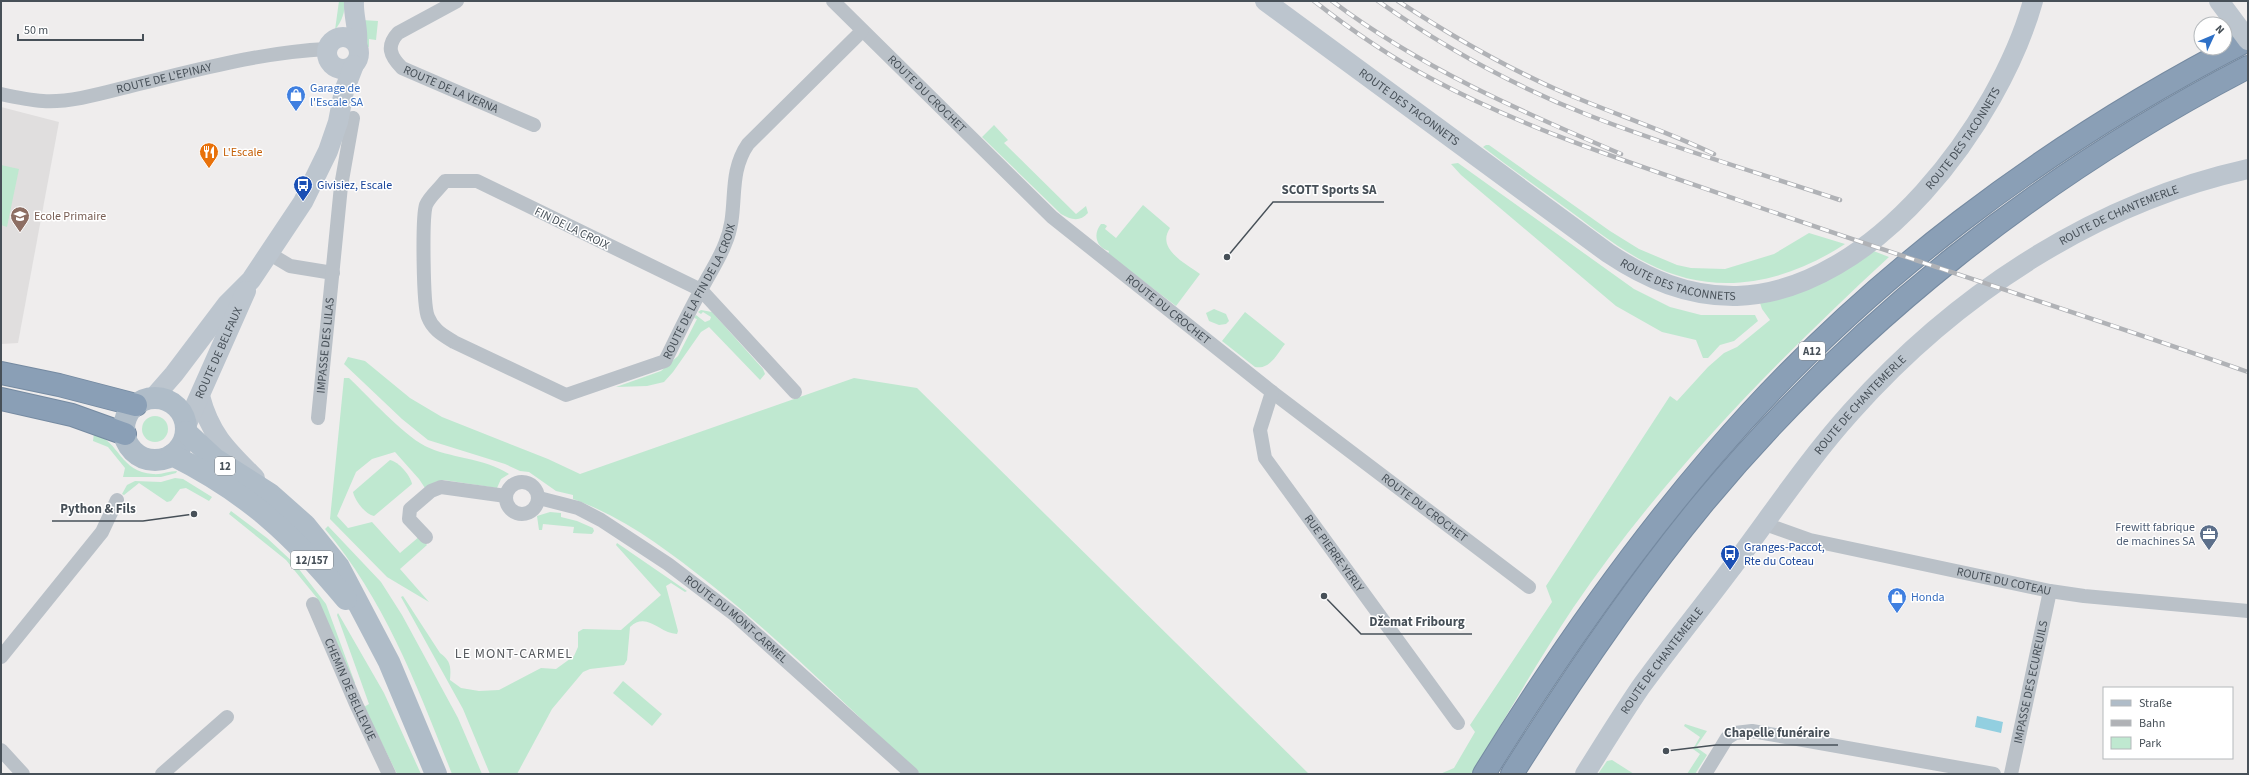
<svg xmlns="http://www.w3.org/2000/svg" width="2249" height="775" viewBox="0 0 2249 775" font-family="'Source Sans 3',sans-serif">
  <style>
    .education { fill: #e0dede }
    .green { fill: #bfe8d0 }
    .water { fill: #92cfe0 }
    .lines { fill: none; stroke-linecap: round; stroke-linejoin: round }
    .highway-casing { stroke: #758aa1; stroke-width: 24 }
    .street { stroke: #bac1c8; stroke-width: 14 }
    .secondary { stroke: #bcc5ce; stroke-width: 20 }
    .primary { stroke: #afbcc8; stroke-width: 22 }
    .highway { stroke: #8a9fb6; stroke-width: 22 }
    .rail-casing { stroke: #b0b2b6; stroke-width: 4.5 }
    .rail { stroke: #fff; stroke-width: 3; stroke-dasharray: 9; stroke-linecap: butt }
    .secondary-bridge { stroke: #bcc5ce; stroke-width: 20 }
    .labels { text-anchor: middle; stroke-width: 3; stroke-linejoin: round; paint-order: stroke }
    .shield { fill: #fff; stroke: #7e848a; stroke-width: 1 }
    .shield-label { font-size: 11px; font-weight: bold; fill: #475058 }
    .street-label { font-size: 12px; fill: #475058; stroke: #fff }
    .shop-label { font-size: 12px; fill: #366cbe; stroke: #fff; text-anchor: start }
    .food-label { font-size: 12px; fill: #c56008; stroke: #fff; text-anchor: start }
    .transit-label { font-size: 12px; fill: #164399; stroke: #fff; text-anchor: start }
    .education-label { font-size: 12px; fill: #785e54; stroke: #fff; text-anchor: start }
    .service-label { font-size: 12px; fill: #4e5e75; stroke: #fff; text-anchor: end }
    .quarter-label { font-size: 14px; letter-spacing: 1px; fill: #5a5d61; stroke: #fff }
    .leader { fill: none; stroke: #475058; stroke-width: 1.5 }
    .callout-dot { fill: #475058; stroke: #fff; stroke-width: 1.5 }
    .callout-label { font-size: 13px; text-anchor: middle; font-weight: bold; fill: #475058; stroke: #fff; stroke-width: 3; stroke-linejoin: round; paint-order: stroke }
  </style>
  <rect width="100%" height="100%" fill="#efeded"/>
  <path class="education" d="M 1,107 L 59,122 L 18,343 L 1,344 Z"/>
  <g class="green">
    <path d="M 339,1 L 345,1 C 345,12 342,21 335,30 Z"/>
    <path d="M 362,20 L 378,21 L 376,40 L 369,39 L 369,47 L 365,46 Z"/>
    <path d="M 994,125 L 1008,140 L 1004,143 L 1076,214 L 1086,206 L 1088,213 C 1080,222 1071,220 1061,214 L 982,137 Z"/>
    <path d="M 1486,145 L 1489,145 L 1610,231 L 1639,249 L 1677,265 L 1691,268 L 1725,269 L 1774,254 L 1809,233 L 1845,244 C 1784,284 1714,298 1647,263 C 1621,250 1598,232 1574,214 C 1544,192 1513,170 1483,147 Z"/>
    <path d="M 1458,163 L 1634,289 L 1670,307 L 1701,315 L 1755,315 L 1758,321 L 1734,341 L 1720,345 L 1708,358 L 1703,358 L 1696,340 L 1662,332 L 1616,306 L 1461,175 L 1451,164 Z"/>
    <path d="M 1,165 L 19,169 L 7,227 L 1,225 Z"/>
    <path d="M 1143,205 L 1170,228 C 1156,249 1185,263 1200,274 L 1176,306 L 1108,254 L 1109,251 C 1097,248 1092,235 1101,224 L 1104,224 L 1107,226 L 1105,229 L 1116,238 Z"/>
    <path d="M 1871,250 L 1889,257 C 1772,365 1663,476 1573,608 C 1537,662 1505,719 1471,774 L 1440,774 L 1454,768 L 1475,732 L 1470,725 L 1552,602 L 1546,586 L 1670,396 L 1677,401 L 1708,367 L 1724,353 L 1737,347 L 1770,320 L 1762,309 L 1760,303 L 1791,295 Z"/>
    <path d="M 1214,309 L 1226,314 L 1229,321 L 1226,324 L 1219,325 L 1209,321 L 1206,313 Z"/>
    <path d="M 701,310 L 712,312 L 763,369 L 765,374 L 760,380 L 709,327 L 701,332 L 673,372 L 664,382 L 647,386 L 616,387 L 661,371 L 678,356 L 697,319 L 694,318 L 696,315 L 705,322 L 710,320 L 711,317 L 703,312 L 701,314 L 698,312 Z"/>
    <path d="M 1245,312 L 1285,344 C 1277,354 1270,370 1255,367 L 1222,341 Z"/>
    <path d="M 348,357 L 365,361 L 410,398 L 442,417 L 548,459 L 580,474 L 854,378 L 917,388 L 1309,774 L 920,774 C 851,710 783,642 709,583 C 667,550 624,517 573,499 L 573,495 L 556,491 L 529,472 L 520,471 L 505,464 L 428,440 L 402,419 L 344,364 Z"/>
    <path d="M 344,378 L 349,378 C 369,397 401,433 425,446 C 448,458 485,458 509,474 L 501,479 L 497,488 L 444,480 L 435,482 L 425,488 L 419,479 L 395,452 L 372,459 L 356,472 L 337,516 L 348,528 L 372,522 L 400,553 L 420,536 L 427,545 L 400,569 L 429,602 L 387,577 L 330,519 Z"/>
    <circle cx="155" cy="429" r="13"/>
    <path d="M 94,433 C 120,442 120,472 153,474 C 161,475 169,471 177,471 L 176,473 L 161,477 L 123,477 L 125,468 L 108,447 L 93,441 Z"/>
    <path d="M 390,460 C 399,462 410,475 412,484 L 374,516 C 365,514 355,501 353,492 Z"/>
    <path d="M 175,478 L 183,479 L 212,497 L 209,501 L 186,488 L 180,489 L 171,501 L 167,502 L 139,483 L 124,495 L 122,494 L 127,485 L 135,481 L 161,482 Z"/>
    <path d="M 231,511 L 267,538 L 295,564 L 326,604 L 355,683 L 353,684 L 317,598 L 286,560 L 229,514 Z"/>
    <path d="M 550,512 L 561,513 L 561,517 L 577,521 L 593,528 L 594,531 L 592,534 L 573,533 L 574,527 L 543,524 L 542,530 L 539,530 L 537,516 Z"/>
    <path d="M 328,526 L 381,582 L 402,615 L 458,718 L 482,774 L 452,774 C 417,686 386,602 325,529 Z"/>
    <path d="M 617,543 L 687,591 L 685,592 L 671,583 L 666,586 L 678,631 L 677,634 C 660,634 647,611 630,627 L 627,660 L 624,665 L 590,669 L 583,672 L 552,709 L 517,774 L 490,774 L 463,709 L 401,597 L 403,596 L 440,653 C 451,661 451,667 450,680 L 461,688 L 479,691 L 499,690 L 541,668 L 556,669 L 574,656 L 578,647 L 578,632 L 583,629 L 621,630 L 661,595 L 616,545 Z"/>
    <path d="M 338,613 L 384,693 L 421,774 L 397,774 L 364,707 L 369,704 L 337,615 Z"/>
    <path d="M 623,681 L 662,714 L 652,726 L 613,693 Z"/>
    <path d="M 1685,724 L 1707,731 L 1696,747 L 1707,755 L 1695,774 L 1687,774 L 1700,754 L 1693,749 L 1700,737 L 1684,726 Z"/>
    <path d="M 1612,760 L 1634,774 L 1598,774 L 1607,761 Z"/>
  </g>
  <path class="water" d="M 1977,716 L 2003,722 L 2001,733 L 1975,727 Z"/>
  <g class="lines">
    <g class="highway-casing">
      <g id="highway">
        <path d="M 1,373 L 59,385 L 136,405"/>
        <path d="M 1,399 L 72,415 L 125,434"/>
        <path d="M 1484,774 C 1553,662 1628,554 1714,454 C 1861,282 2047,143 2248,40"/>
        <path d="M 1512,774 C 1571,680 1633,588 1704,502 C 1854,322 2040,175 2248,67"/>
      </g>
    </g>
    <g class="street">
      <path id="s1" d="M 457,1 L 398,33 C 386,46 390,56 402,68 L 534,125"/>
      <path id="s2" d="M 833,1 L 1052,217 L 1272,392 L 1529,587"/>
      <path id="s3" d="M 1,94 C 15,97 29,100 43,101 C 72,103 110,91 139,84 C 201,69 263,52 327,49"/>
      <path d="M 270,254 L 290,266 L 333,273"/>
      <path id="s4" d="M 795,392 L 701,290 L 477,181 L 445,181 C 440,188 429,197 426,205 C 422,217 423,306 428,317 C 433,330 443,335 454,342 L 566,395 L 665,361 C 677,337 688,313 701,290 C 709,274 719,260 725,244 C 740,210 726,176 748,144 L 862,31"/>
      <path id="s5" d="M 1272,392 L 1260,430 L 1265,458 L 1458,723"/>
      <path id="s6" d="M 318,418 L 341,186 L 353,118"/>
      <circle cx="522" cy="498" r="16"/>
      <path id="s7" d="M 539,498 L 578,508 L 601,520 L 668,564 L 735,615 L 912,774"/>
      <path id="s8" d="M 1765,524 L 1810,540 L 2050,591 L 2084,596 L 2248,611"/>
      <path d="M 426,537 L 409,519 L 410,509 L 431,491 L 441,487 L 506,496"/>
      <path id="s9" d="M 313,604 L 356,704 L 389,774"/>
      <path d="M 1,657 L 102,532 L 117,500"/>
      <path d="M 1,750 L 23,774"/>
      <path d="M 162,774 L 227,717"/>
      <path d="M 1705,774 L 1727,738 L 1735,733 L 1752,731 L 1994,774"/>
      <path id="s10" d="M 2011,774 L 2050,591"/>
    </g>
    <g class="secondary">
      <path d="M 354,1 C 353,16 359,30 357,44"/>
      <path id="s11" d="M 1265,1 L 1608,253 C 1647,279 1688,297 1737,296 C 1874,292 1999,122 2033,1"/>
      <circle cx="343" cy="53" r="16"/>
      <path d="M 200,396 C 210,435 228,451 255,478"/>
      <path d="M 153,398 L 174,374 L 227,304 L 251,280 L 303,202 L 328,151 L 338,122 L 344,91 L 354,65"/>
      <path id="s12" d="M 186,426 L 246,291"/>
      <path id="s13" d="M 1585,774 C 1603,745 1621,716 1640,688 C 1669,648 1700,610 1730,570 C 1770,517 1807,461 1851,412 C 1955,295 2094,203 2248,169"/>
    </g>
    <g class="primary">
      <circle cx="155" cy="429" r="31"/>
      <path d="M 186,432 L 215,459 L 270,494 L 305,525 L 339,567 L 389,662 L 436,774"/>
      <path d="M 172,455 C 248,493 293,535 346,599"/>
    </g>
    <use href="#highway" class="highway"/>
    <g class="rail-casing">
      <g id="rail">
        <path d="M 1314,1 C 1351,30 1390,57 1432,79 C 1529,131 1635,164 1738,200 C 1908,259 2079,313 2248,372"/>
        <path d="M 1332,1 C 1421,68 1520,111 1621,154"/>
        <path d="M 1378,1 C 1443,47 1514,86 1588,115 C 1670,147 1756,172 1840,200"/>
        <path d="M 1398,1 C 1450,35 1503,66 1560,91 C 1611,113 1664,130 1714,154"/>
      </g>
    </g>
    <use href="#rail" class="rail"/>
    <path class="secondary-bridge" d="M 2219,1 L 2248,40"/>
  </g>
  <defs>
    <g id="shop-pin" transform="scale(1)"><path d="M0 17L-7.5 6A9.5 9.5 0 1 1 7.5 6Z" fill="#3f7fe0" stroke="#fff"/><path d="M-5-2.5h2.3a2.7 3.5 0 0 1 5.4 0H5L5.5 6h-11ZM-1.5-2.5h3a1.5 2.3 0 0 0-3 0Z" fill="#fff"/></g>
    <g id="restaurant-pin" transform="scale(1)"><path d="M0 17L-7.5 6A9.5 9.5 0 1 1 7.5 6Z" fill="#e8710a" stroke="#fff"/><path d="M-5-6h1v4h1v-4h1v4h1v-4h1v5L-1.5 .5V6h-2V.5L-5-1ZM5-6V6H3V1.5H1.5Q1.5-4 5-6Z" fill="#fff"/></g>
    <g id="bus-pin" transform="scale(1)"><path d="M0 17L-7.5 6A9.5 9.5 0 1 1 7.5 6Z" fill="#1a4fb4" stroke="#fff"/><path d="M-5-6H5V4H4V6H2V4H-2V6H-4V4H-5ZM-3.5-4V0h7V-4ZM-3.5 1.2v1.5H-2V1.2ZM2 1.2v1.5H3.5V1.2Z" fill="#fff"/></g>
    <g id="school-pin" transform="scale(1)"><path d="M0 17L-7.5 6A9.5 9.5 0 1 1 7.5 6Z" fill="#8d6e63" stroke="#fff"/><path d="M0-5L7-2L0 1L-7-2ZM-4 1L0 2.5L4 1V4Q0 6-4 4Z" fill="#fff"/></g>
    <g id="office-pin" transform="scale(1)"><path d="M0 17L-7.5 6A9.5 9.5 0 1 1 7.5 6Z" fill="#5c6f8a" stroke="#fff"/><path d="M-6-3h4V-5.5h4V-3h4V5H-6ZM-1-4.5V-3h2v-1.5ZM-6 0V1H6V0Z" fill="#fff"/></g>
  </defs>
  <g fill-rule="evenodd">
    <use href="#shop-pin" x="296" y="95"/>
    <use href="#restaurant-pin" x="209" y="152"/>
    <use href="#bus-pin" x="303" y="185"/>
    <use href="#school-pin" x="20" y="216"/>
    <use href="#office-pin" x="2209" y="534"/>
    <use href="#bus-pin" x="1730" y="554"/>
    <use href="#shop-pin" x="1897" y="597"/>
  </g>
  <g class="labels">
    <g class="shield">
      <rect x="1799" y="342" width="26" height="18" rx="3"/>
      <rect x="215" y="457" width="20" height="18" rx="3"/>
      <rect x="291" y="551" width="42" height="18" rx="3"/>
    </g>
    <g class="shield-label">
      <text x="1812" y="355">A12</text>
      <text x="225" y="470">12</text>
      <text x="312" y="564">12/157</text>
    </g>
    <g class="street-label">
      <text dy="4" stroke="none"><textPath href="#s3" startOffset="166">ROUTE DE L'EPINAY</textPath></text>
      <text dy="4" stroke="none"><textPath href="#s1" startOffset="161">ROUTE DE LA VERNA</textPath></text>
      <text dy="4" stroke="none"><textPath href="#s2" startOffset="132">ROUTE DU CROCHET</textPath></text>
      <text dy="4" stroke="none"><textPath href="#s11" startOffset="179">ROUTE DES TACONNETS</textPath></text>
      <text dy="4" stroke="none"><textPath href="#s11" startOffset="850">ROUTE DES TACONNETS</textPath></text>
      <text dy="4" stroke="none"><textPath href="#s13" startOffset="785">ROUTE DE CHANTEMERLE</textPath></text>
      <text transform="translate(572 228) rotate(26)" y="4">FIN DE LA CROIX</text>
      <text dy="4" stroke="none"><textPath href="#s11" startOffset="502">ROUTE DES TACONNETS</textPath></text>
      <text dy="4" stroke="none"><textPath href="#s4" startOffset="906">ROUTE DE LA FIN DE LA CROIX</textPath></text>
      <text dy="4" stroke="none"><textPath href="#s2" startOffset="456">ROUTE DU CROCHET</textPath></text>
      <text dy="4" stroke="none"><textPath href="#s6" startOffset="73">IMPASSE DES LILAS</textPath></text>
      <text dy="4" stroke="none"><textPath href="#s12" startOffset="80">ROUTE DE BELFAUX</textPath></text>
      <text dy="4" stroke="none"><textPath href="#s13" startOffset="461">ROUTE DE CHANTEMERLE</textPath></text>
      <text dy="4" stroke="none"><textPath href="#s2" startOffset="780">ROUTE DU CROCHET</textPath></text>
      <text dy="4" stroke="none"><textPath href="#s5" startOffset="186">RUE PIERRE-YERLY</textPath></text>
      <text dy="4" stroke="none"><textPath href="#s8" startOffset="246">ROUTE DU COTEAU</textPath></text>
      <text dy="4" stroke="none"><textPath href="#s7" startOffset="234">ROUTE DU MONT-CARMEL</textPath></text>
      <text dy="4" stroke="none"><textPath href="#s13" startOffset="137">ROUTE DE CHANTEMERLE</textPath></text>
      <text dy="4" stroke="none"><textPath href="#s10" startOffset="94">IMPASSE DES ECUREUILS</textPath></text>
      <text dy="4" stroke="none"><textPath href="#s9" startOffset="93">CHEMIN DE BELLEVUE</textPath></text>
    </g>
    <g class="shop-label">
      <text x="310" y="92">Garage de<tspan x="310" dy="14">l'Escale SA</tspan></text>
      <text x="1911" y="601">Honda</text>
    </g>
    <g class="food-label">
      <text x="223" y="156">L'Escale</text>
    </g>
    <g class="transit-label">
      <text x="317" y="189">Givisiez, Escale</text>
      <text x="1744" y="551">Granges-Paccot,<tspan x="1744" dy="14">Rte du Coteau</tspan></text>
    </g>
    <g class="education-label">
      <text x="34" y="220">Ecole Primaire</text>
    </g>
    <g class="service-label">
      <text x="2195" y="531">Frewitt fabrique<tspan x="2195" dy="14">de machines SA</tspan></text>
    </g>
    <g class="quarter-label">
      <text x="514" y="658">LE MONT-CARMEL</text>
    </g>
  </g>
  <path class="leader" d="M1227 257L1273 202H1384M194 514L143 521H52M1324 596L1361 634H1472M1666 751L1716 745H1838"/>
  <g class="callout-dot">
    <circle cx="1227" cy="257" r="4"/>
    <circle cx="194" cy="514" r="4"/>
    <circle cx="1324" cy="596" r="4"/>
    <circle cx="1666" cy="751" r="4"/>
  </g>
  <g class="callout-label">
    <text x="1329" y="194">SCOTT Sports SA</text>
    <text x="98" y="513">Python &amp; Fils</text>
    <text x="1417" y="626">Džemat Fribourg</text>
    <text x="1777" y="737">Chapelle funéraire</text>
  </g>
  <rect width="2249" height="775" fill="none" stroke="#475058" stroke-width="4"/>
  <rect x="2103" y="687" width="130" height="72" fill="#ffffff" stroke="#b5b9bc"/>
  <rect x="2111" y="700" width="20" height="6" fill="#afbcc8" stroke="#b5b9bc"/>
  <text x="2139" y="707" font-size="12" fill="#475058">Straße</text>
  <rect x="2111" y="720" width="20" height="6" fill="#b0b2b6" stroke="#b5b9bc"/>
  <text x="2139" y="727" font-size="12" fill="#475058">Bahn</text>
  <rect x="2111" y="737" width="20" height="12" fill="#bfe8d0" stroke="#b5b9bc"/>
  <text x="2139" y="747" font-size="12" fill="#475058">Park</text>
  <g transform="translate(2213 36) rotate(46)"><circle r="19" fill="#ffffff" stroke="#b5b9bc"/>
  <path d="M0-3L7 15L0 10L-7 15Z" fill="#2e70c7"/>
  <text y="-6" font-size="11" font-weight="bold" text-anchor="middle" fill="#475058">N</text>
  </g>
  <path d="M18 34v6h125v-6" fill="none" stroke="#475058" stroke-width="2"/>
  <text x="24" y="34" font-size="12" fill="#475058" stroke="#ffffff" stroke-width="3" paint-order="stroke">50 m</text>
</svg>
